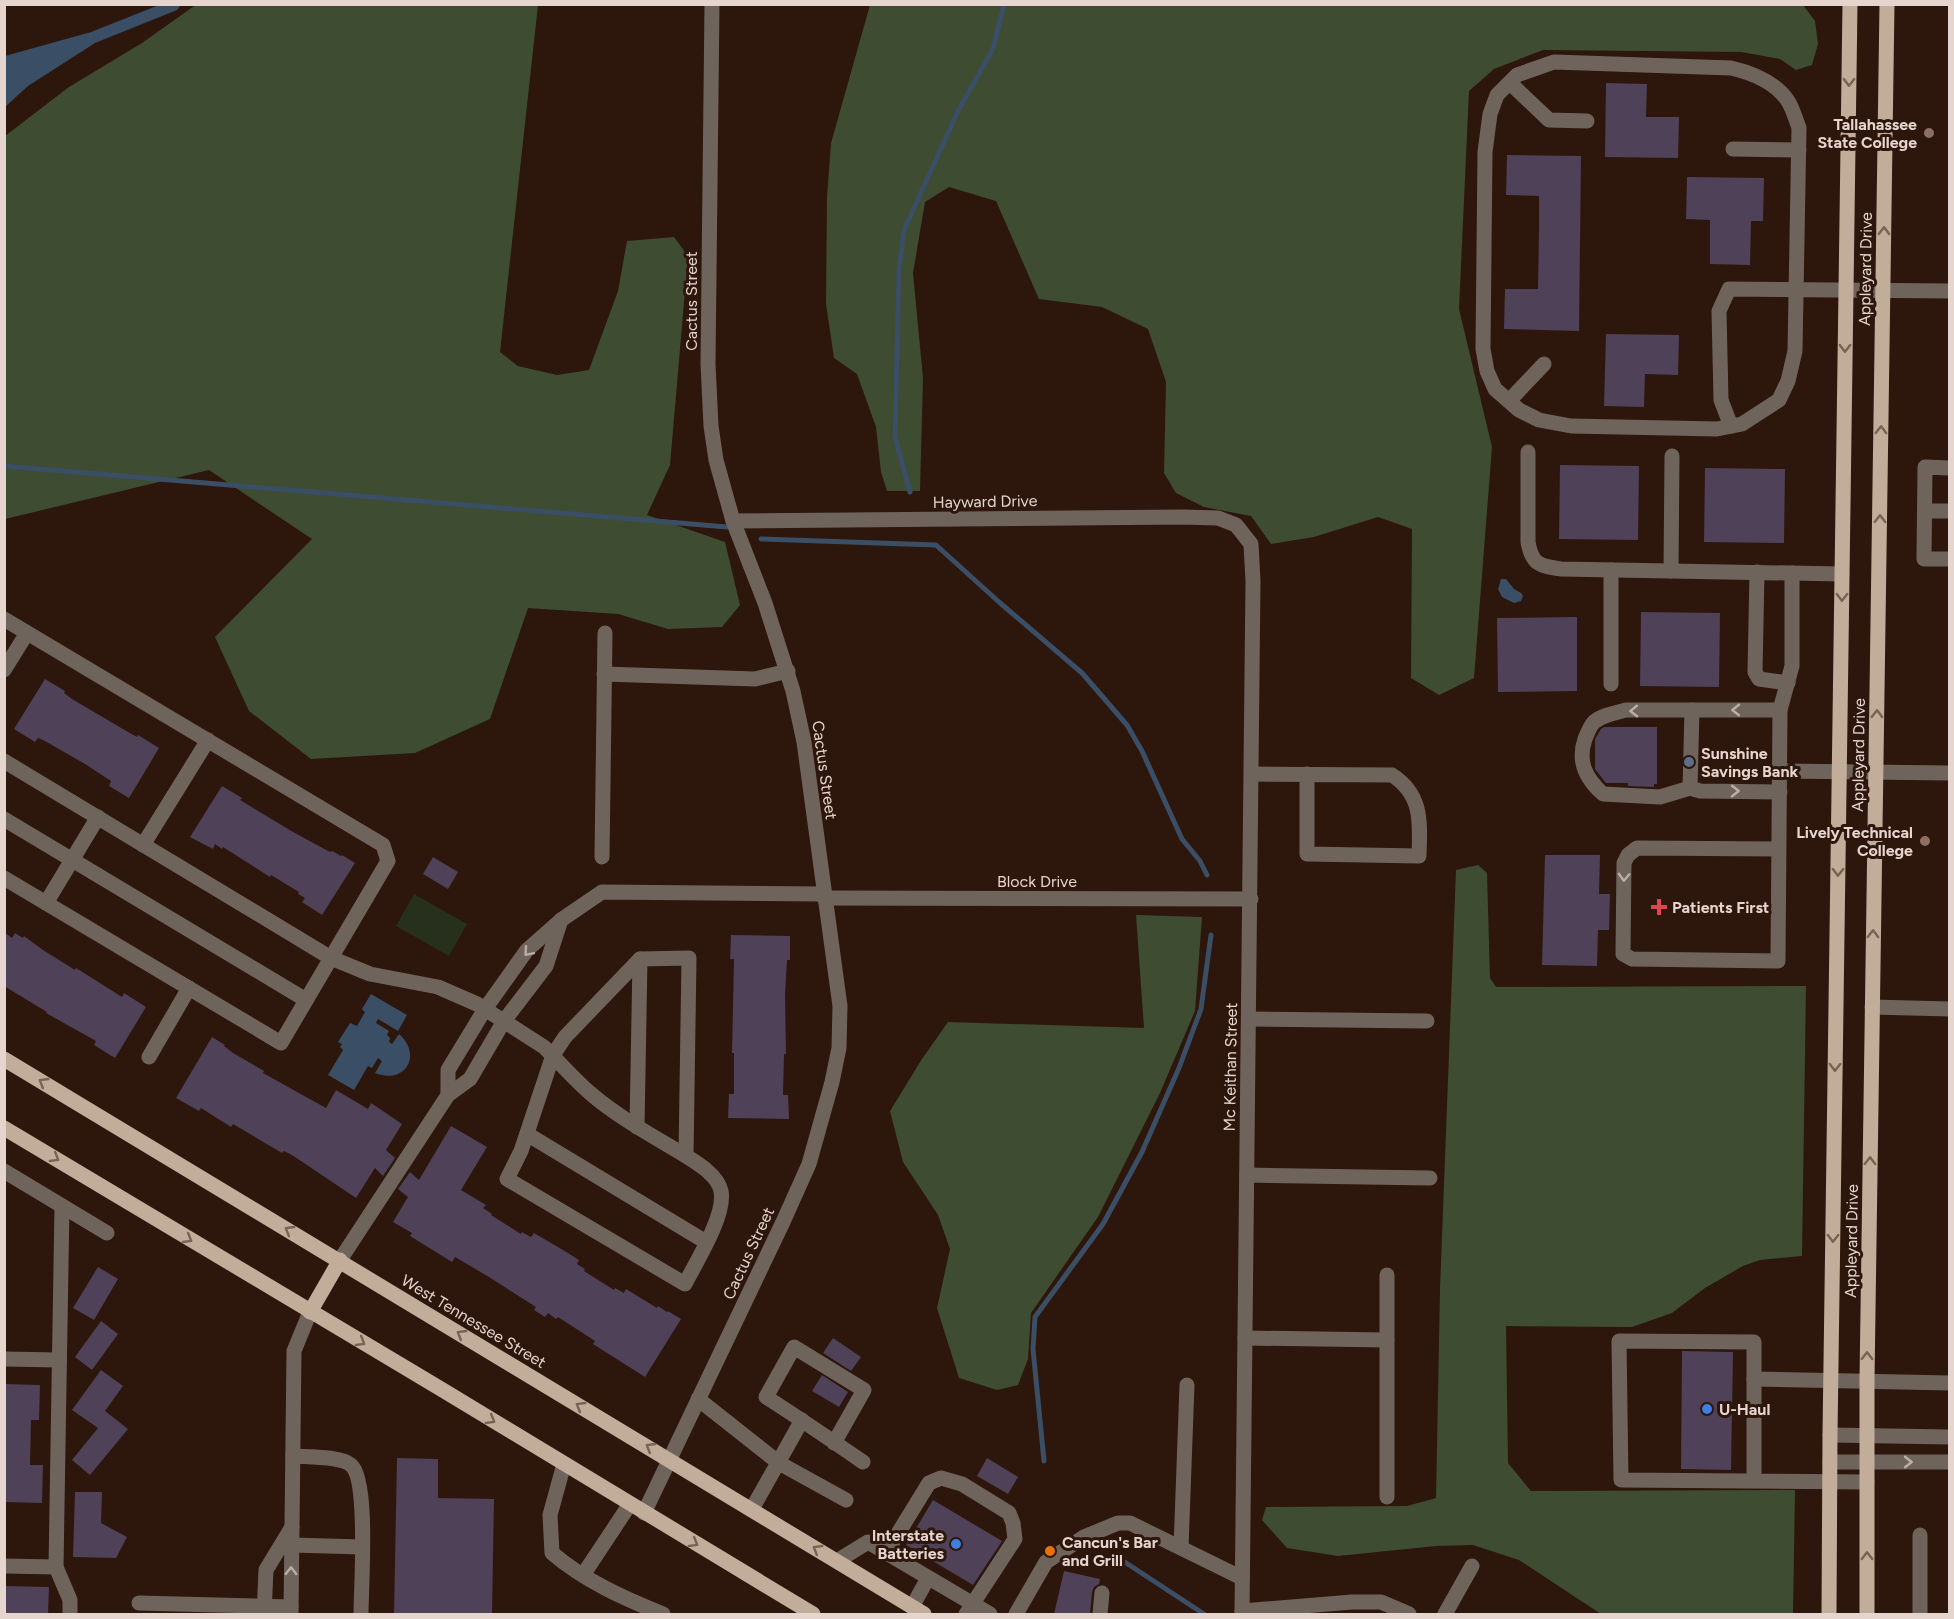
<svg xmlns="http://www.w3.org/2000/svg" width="1954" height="1619" viewBox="0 0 1954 1619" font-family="Figtree,sans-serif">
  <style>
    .green { fill: #26301d }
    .forest { fill: #3e4c32 }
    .water { fill: #3a4e65 }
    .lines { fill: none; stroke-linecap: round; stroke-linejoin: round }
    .stream { stroke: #3a4e65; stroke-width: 5 }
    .building { fill: #4e4158 }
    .minor { stroke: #6f645c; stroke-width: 15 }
    .major { stroke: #c2ad9b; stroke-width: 15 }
    .oneway { stroke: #786254 }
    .oneway2 { stroke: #bcada6 }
    .education-dot { fill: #8d6e63; stroke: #2d160c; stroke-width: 2 }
    .service-dot { fill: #5c6f8a; stroke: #2d160c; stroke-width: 2 }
    .health-dot { fill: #e0444e; stroke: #2d160c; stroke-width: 2 }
    .shop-dot { fill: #3f7fe0; stroke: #2d160c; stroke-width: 2 }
    .food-dot { fill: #e8710a; stroke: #2d160c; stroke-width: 2 }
    .labels { text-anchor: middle; stroke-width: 6; stroke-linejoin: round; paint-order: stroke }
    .poi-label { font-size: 16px; font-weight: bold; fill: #e5d5ce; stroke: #2d160c; text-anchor: start }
    .street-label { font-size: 16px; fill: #e5d5ce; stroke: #2d160c }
  </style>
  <rect width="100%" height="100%" fill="#2d160c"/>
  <path class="green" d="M 414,894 L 467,924 L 449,956 L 396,926 Z"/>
  <g class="forest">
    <path d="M 197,4 L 538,5 L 500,352 L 518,366 L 557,375 L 589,370 L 618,291 L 627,241 L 674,237 L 688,256 L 670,465 L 647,515 L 725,542 L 740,605 L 722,627 L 668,629 L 618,614 L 528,608 L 490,719 L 415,753 L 311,759 L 249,711 L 215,637 L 312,539 L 209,470 L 5,519 L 5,136 L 69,87 L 142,43 Z"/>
    <path d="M 1803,5 L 1815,21 L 1818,44 L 1812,65 L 1796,70 L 1780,59 L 1741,52 L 1543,50 L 1494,69 L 1469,91 L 1459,309 L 1492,447 L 1474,678 L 1439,695 L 1411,678 L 1412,529 L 1378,517 L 1314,537 L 1271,544 L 1251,516 L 1204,507 L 1176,493 L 1164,473 L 1166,382 L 1148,329 L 1102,307 L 1039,299 L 996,201 L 949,187 L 925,202 L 913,273 L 923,378 L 920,491 L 887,491 L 881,472 L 876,427 L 857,374 L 834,358 L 826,304 L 827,197 L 831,143 L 870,5 Z"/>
    <path d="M 1478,865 L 1487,873 L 1490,978 L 1496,987 L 1806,986 L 1802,1256 L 1760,1260 L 1743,1266 L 1705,1288 L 1672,1313 L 1632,1327 L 1506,1326 L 1508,1463 L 1531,1491 L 1795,1490 L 1793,1614 L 1601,1614 L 1519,1560 L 1473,1545 L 1436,1546 L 1338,1556 L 1287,1548 L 1262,1520 L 1266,1507 L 1407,1506 L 1436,1498 L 1440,1289 L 1456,870 Z"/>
    <path d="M 1136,915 L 1202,917 L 1195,1011 L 1160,1093 L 1098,1217 L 1031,1313 L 1028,1359 L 1018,1385 L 997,1390 L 959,1378 L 937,1308 L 950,1249 L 938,1215 L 903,1162 L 890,1111 L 922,1059 L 948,1022 L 1144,1028 Z"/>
  </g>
  <g class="water">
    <path d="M 159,5 L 181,5 L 177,10 L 95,43 L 28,86 L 5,107 L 5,56 L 91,32 Z"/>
    <path d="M 1501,579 L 1506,579 L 1514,589 L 1521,593 L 1523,596 L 1521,601 L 1514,603 L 1502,597 L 1498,589 Z"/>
    <path d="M 371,994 L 407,1015 L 398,1031 L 378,1019 L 376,1023 L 389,1031 L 387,1035 L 390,1038 L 389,1042 L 392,1044 L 399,1034 C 423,1055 405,1085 375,1073 L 382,1061 L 378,1058 L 372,1068 L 368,1066 L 354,1090 L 328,1075 L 343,1050 L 340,1047 L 342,1044 L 338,1042 L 350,1023 L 357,1026 L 365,1012 L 362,1009 Z"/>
  </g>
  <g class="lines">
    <g class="stream">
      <path d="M 4,466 L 727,527"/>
      <path d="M 910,492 L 895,437 L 899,269 L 904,230 L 959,109 L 993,49 L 1004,4"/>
      <path d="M 761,539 L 936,545 L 999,602 L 1082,673 L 1127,725 L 1142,751 L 1182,839 L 1200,861 L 1207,875"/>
      <path d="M 1044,1461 L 1033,1349 L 1035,1317 L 1103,1224 L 1142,1152 L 1179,1068 L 1201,1009 L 1211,935"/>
      <path d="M 1114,1555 L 1204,1614"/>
    </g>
  </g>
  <g class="building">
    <path d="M 1606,83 L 1647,84 L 1646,117 L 1679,117 L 1678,158 L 1605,157 Z"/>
    <path d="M 1507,155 L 1581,156 L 1579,331 L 1504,329 L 1505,289 L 1538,289 L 1539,229 L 1539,196 L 1506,195 Z"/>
    <path d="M 1687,177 L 1764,178 L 1763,221 L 1751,221 L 1750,265 L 1710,264 L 1710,220 L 1686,219 Z"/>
    <path d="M 1606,334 L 1679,335 L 1678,375 L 1645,374 L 1644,407 L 1604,406 Z"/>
    <path d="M 1560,465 L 1639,466 L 1638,540 L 1559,539 Z"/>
    <path d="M 1705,468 L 1785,469 L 1784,543 L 1704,542 Z"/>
    <path d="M 1641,612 L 1720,613 L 1719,687 L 1640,686 Z"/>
    <path d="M 1577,617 L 1577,691 L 1498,692 L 1497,618 Z"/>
    <path d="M 45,679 L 65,691 L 64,693 L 72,699 L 128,732 L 137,737 L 138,735 L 159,748 L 129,798 L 109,786 L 111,781 L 85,764 L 45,741 L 38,738 L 35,742 L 14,729 Z"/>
    <path d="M 1657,727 L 1657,784 L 1654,784 L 1654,787 L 1628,786 L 1628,783 L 1606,783 L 1595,769 L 1595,739 L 1601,729 L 1604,727 Z"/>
    <path d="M 222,786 L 242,798 L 240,800 L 293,832 L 330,852 L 332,851 L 341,856 L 342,855 L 355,863 L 322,915 L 302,902 L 305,898 L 298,894 L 299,892 L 271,875 L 270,877 L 223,847 L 222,849 L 215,844 L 213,849 L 190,837 Z"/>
    <path d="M 1545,855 L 1600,855 L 1599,894 L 1610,894 L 1609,930 L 1598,930 L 1597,966 L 1542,965 Z"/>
    <path d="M 433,857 L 458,872 L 448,889 L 423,874 Z"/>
    <path d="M 4,932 L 12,938 L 15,933 L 23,938 L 24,936 L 43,950 L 75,970 L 76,968 L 122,997 L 124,993 L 146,1007 L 115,1058 L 94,1045 L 96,1041 L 46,1013 L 47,1012 L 4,986 Z"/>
    <path d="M 731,935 L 790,936 L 790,960 L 787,960 L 785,995 L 786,1054 L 784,1054 L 783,1095 L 788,1095 L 789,1119 L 728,1118 L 729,1094 L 734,1094 L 734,1053 L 732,1053 L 734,959 L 730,959 Z"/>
    <path d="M 212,1037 L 225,1045 L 224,1046 L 233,1053 L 264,1071 L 263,1073 L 326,1108 L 336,1090 L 368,1109 L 371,1103 L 402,1124 L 386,1150 L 395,1158 L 383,1176 L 375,1168 L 356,1198 L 292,1155 L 284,1151 L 282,1153 L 233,1124 L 231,1127 L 201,1108 L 199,1111 L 176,1098 Z"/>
    <path d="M 451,1126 L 487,1147 L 461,1190 L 486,1205 L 483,1208 L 492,1214 L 491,1215 L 521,1234 L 522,1232 L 531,1237 L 534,1233 L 568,1253 L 579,1260 L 577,1264 L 585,1269 L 584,1271 L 614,1290 L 615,1288 L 624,1293 L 626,1289 L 657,1308 L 658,1306 L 667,1312 L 668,1311 L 681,1319 L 645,1377 L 593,1344 L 595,1341 L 558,1317 L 556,1319 L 548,1313 L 545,1317 L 534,1310 L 536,1307 L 489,1277 L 455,1257 L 452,1262 L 410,1236 L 412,1233 L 393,1222 L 408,1197 L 398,1189 L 410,1172 L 419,1180 Z"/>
    <path d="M 98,1267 L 118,1279 L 94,1320 L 73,1308 Z"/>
    <path d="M 101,1321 L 118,1334 L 92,1370 L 75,1357 Z"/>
    <path d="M 833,1338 L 861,1357 L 851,1371 L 823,1353 Z"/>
    <path d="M 1682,1351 L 1733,1352 L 1731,1470 L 1681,1469 Z"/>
    <path d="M 101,1370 L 123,1386 L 105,1411 L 128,1429 L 90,1475 L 72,1460 L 98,1428 L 72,1410 Z"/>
    <path d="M 822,1375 L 848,1392 L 839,1407 L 812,1391 Z"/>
    <path d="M 4,1384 L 40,1385 L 39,1420 L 31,1420 L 30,1465 L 43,1465 L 42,1503 L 4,1502 L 6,1419 L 4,1419 Z"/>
    <path d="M 397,1458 L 438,1459 L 438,1498 L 494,1499 L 492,1614 L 394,1614 Z"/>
    <path d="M 987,1458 L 1018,1477 L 1008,1494 L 977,1476 Z"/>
    <path d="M 75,1492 L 102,1492 L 101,1523 L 127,1537 L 116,1558 L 73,1557 Z"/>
    <path d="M 933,1500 L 1002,1541 L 973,1585 L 906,1545 Z"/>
    <path d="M 1064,1571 L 1100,1579 L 1099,1584 L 1094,1587 L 1092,1592 L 1090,1614 L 1054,1614 Z"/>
    <path d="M 4,1586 L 49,1587 L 48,1614 L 4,1614 Z"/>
  </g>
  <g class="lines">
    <g class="minor">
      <path d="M 1554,62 L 1731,68 C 1753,73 1775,82 1788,101 C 1793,109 1796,120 1799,128 L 1795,351 L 1788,381 L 1779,400 L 1742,424 L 1717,429 L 1571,426 L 1539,420 L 1519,410 L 1495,389 L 1487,371 L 1483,349 L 1485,152 L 1490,114 L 1497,95 L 1517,75 Z"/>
      <path d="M 1510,83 L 1549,120 L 1587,121"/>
      <path d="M 1733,149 L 1799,150"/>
      <path d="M 1509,401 L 1544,364"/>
      <path d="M 1731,426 L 1721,400 L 1719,311 L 1729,289 L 1950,291"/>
      <path d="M 1528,452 L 1528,542 C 1532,565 1540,566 1561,569 L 1842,574"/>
      <path d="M 1950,468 L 1925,467 L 1924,559 L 1950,559"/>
      <path d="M 1925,511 L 1950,511"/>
      <path d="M 733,521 L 1182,517 L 1218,518 L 1236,525 L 1251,544 L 1253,581 L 1242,1614"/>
      <path d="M 1671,571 L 1672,456"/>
      <path d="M 1757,572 L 1755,672 L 1759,679 L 1788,683"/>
      <path d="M 4,619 L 383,845 L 388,861 L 281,1043 L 4,878"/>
      <path d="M 4,670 L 27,633"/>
      <path d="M 604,674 L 755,679 L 788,671"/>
      <path d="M 1611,684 L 1611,570"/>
      <path d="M 4,761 L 331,958 L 370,974 L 438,987 L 477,1004 L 544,1047 C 559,1062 574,1079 590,1093 C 619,1118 653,1136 686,1156 C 699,1164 718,1176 721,1191 C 726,1215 696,1262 685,1284 L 507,1179 L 521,1151 L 553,1055 L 565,1037 L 640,959 L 689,958 L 686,1156"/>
      <path d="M 1780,771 L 1950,773"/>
      <path d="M 1252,774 L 1392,775 C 1423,795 1420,823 1419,856 L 1307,854 L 1307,774"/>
      <path d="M 1690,788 L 1692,710"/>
      <path d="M 1780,792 L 1700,791 L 1690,788 L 1660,797 L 1603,794 C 1586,779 1577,762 1585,739 C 1587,734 1590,726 1594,722 C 1602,715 1615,713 1626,710 L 1780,710"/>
      <path d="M 4,819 L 306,1000"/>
      <path d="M 143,845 L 208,740"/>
      <path d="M 1779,849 L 1637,848 L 1628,855 L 1624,863 L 1623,954 L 1632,959 L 1778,961 L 1780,710 L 1792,666 L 1792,573"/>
      <path d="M 602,857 L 605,633"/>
      <path d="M 824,898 L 1251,899"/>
      <path d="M 46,903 L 98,817"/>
      <path d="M 1872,1007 L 1950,1009"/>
      <path d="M 1249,1019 L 1427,1021"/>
      <path d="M 149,1057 L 189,988"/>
      <path d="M 448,1095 L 448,1070 L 485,1009 L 527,950 L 561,920 L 602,892 L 823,894"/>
      <path d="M 637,1127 L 640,959"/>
      <path d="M 527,1134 L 706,1242"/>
      <path d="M 4,1171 L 107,1233"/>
      <path d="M 1247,1175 L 1430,1178"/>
      <path d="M 62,1206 L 56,1567 L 70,1600 L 70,1614"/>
      <path d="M 340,1260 L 448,1095 L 470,1079 L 504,1021 L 546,966 L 561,920"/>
      <path d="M 1245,1338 L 1387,1340"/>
      <path d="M 4,1359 L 59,1360"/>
      <path d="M 1754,1379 L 1950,1383"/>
      <path d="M 698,1399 L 779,1463 L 846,1500"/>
      <path d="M 1830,1435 L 1950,1437"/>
      <path d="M 834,1443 L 864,1390 L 794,1347 L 766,1397 C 799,1418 831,1440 863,1462"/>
      <path d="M 293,1456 C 307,1457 341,1456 351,1465 C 369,1480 361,1587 361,1614"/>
      <path d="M 1830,1462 L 1950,1462"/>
      <path d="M 564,1464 L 550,1515 L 552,1553 C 585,1581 623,1598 663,1614"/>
      <path d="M 1754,1481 L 1754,1342 L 1619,1341 L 1621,1480 L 1867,1482"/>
      <path d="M 1387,1497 L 1387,1275"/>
      <path d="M 752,1509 L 802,1420"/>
      <path d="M 644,1513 L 783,1222 L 809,1164 L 832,1082 L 839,1048 L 840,1006 L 804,742 L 793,691 L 765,603 L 733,521 L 716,460 L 711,426 L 708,364 L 712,4"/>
      <path d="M 1920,1535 L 1920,1614"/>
      <path d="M 292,1545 L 362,1547"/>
      <path d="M 1181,1548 L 1187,1385"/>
      <path d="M 886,1553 L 929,1483 L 941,1478 L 962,1484 L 1009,1513 L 1013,1523 L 1015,1539 L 966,1614"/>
      <path d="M 837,1561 L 868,1542 L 990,1614"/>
      <path d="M 4,1566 L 56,1567"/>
      <path d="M 583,1575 L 630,1504"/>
      <path d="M 139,1603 L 291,1607"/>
      <path d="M 912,1607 L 928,1578"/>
      <path d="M 1242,1611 L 1352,1602 L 1381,1602 L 1409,1614"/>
      <path d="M 264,1614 L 266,1570 L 292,1527"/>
      <path d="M 291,1614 L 294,1351 L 310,1312"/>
      <path d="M 1016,1614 L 1046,1562 L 1084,1537 L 1118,1523 L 1130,1523 L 1242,1578"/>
      <path d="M 1100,1614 L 1102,1593"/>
      <path d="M 1445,1614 L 1472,1566"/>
    </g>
    <g class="major">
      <path d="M 4,1059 L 924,1614"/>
      <path d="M 4,1128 L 441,1389 L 813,1614"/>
      <path d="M 310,1312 L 340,1260"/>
      <path d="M 1829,1614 L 1830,1435 L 1850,4"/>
      <path d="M 1867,1614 L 1867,1380 L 1887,4"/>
    </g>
  </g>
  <defs><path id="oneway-chevron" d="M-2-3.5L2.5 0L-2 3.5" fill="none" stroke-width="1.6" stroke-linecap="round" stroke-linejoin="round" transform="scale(1.5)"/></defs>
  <g class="oneway">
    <use href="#oneway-chevron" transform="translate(1849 82) rotate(91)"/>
    <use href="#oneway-chevron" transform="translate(1884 231) rotate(-89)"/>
    <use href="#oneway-chevron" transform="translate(1845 348) rotate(91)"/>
    <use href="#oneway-chevron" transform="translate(1881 430) rotate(-89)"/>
    <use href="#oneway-chevron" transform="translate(1880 519) rotate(-89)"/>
    <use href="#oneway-chevron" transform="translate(1842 597) rotate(91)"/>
    <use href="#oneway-chevron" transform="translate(1877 714) rotate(-89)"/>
    <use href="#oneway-chevron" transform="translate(1838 872) rotate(91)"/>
    <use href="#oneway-chevron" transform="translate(1873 934) rotate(-89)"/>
    <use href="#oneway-chevron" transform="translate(1835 1067) rotate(91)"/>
    <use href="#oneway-chevron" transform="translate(43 1082) rotate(-149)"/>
    <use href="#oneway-chevron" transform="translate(55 1158) rotate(31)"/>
    <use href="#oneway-chevron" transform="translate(1870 1161) rotate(-89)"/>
    <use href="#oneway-chevron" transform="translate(289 1230) rotate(-149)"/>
    <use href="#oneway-chevron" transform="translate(1833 1238) rotate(91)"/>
    <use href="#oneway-chevron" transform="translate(188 1239) rotate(31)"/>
    <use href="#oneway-chevron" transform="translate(461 1334) rotate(-149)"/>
    <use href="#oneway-chevron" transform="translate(361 1342) rotate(31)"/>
    <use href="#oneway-chevron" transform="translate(1867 1356) rotate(-89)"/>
    <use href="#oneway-chevron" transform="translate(580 1406) rotate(-149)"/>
    <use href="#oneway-chevron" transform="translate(491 1420) rotate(31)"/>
    <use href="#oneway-chevron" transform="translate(650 1447) rotate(-149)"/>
    <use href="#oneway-chevron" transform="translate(694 1543) rotate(31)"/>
    <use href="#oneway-chevron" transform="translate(817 1549) rotate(-149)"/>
    <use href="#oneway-chevron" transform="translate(1867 1556) rotate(-90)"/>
  </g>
  <g class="oneway2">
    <use href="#oneway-chevron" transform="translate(1736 710) rotate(180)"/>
    <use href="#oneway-chevron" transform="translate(1634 711) rotate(179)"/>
    <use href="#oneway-chevron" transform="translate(1735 791)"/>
    <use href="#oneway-chevron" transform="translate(1624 877) rotate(92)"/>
    <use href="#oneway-chevron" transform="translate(528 952) rotate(131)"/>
    <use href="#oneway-chevron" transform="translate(1908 1462)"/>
    <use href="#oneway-chevron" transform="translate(291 1571) rotate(-89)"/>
  </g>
  <g class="education-dot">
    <circle cx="1929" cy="133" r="6"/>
    <circle cx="1925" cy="841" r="6"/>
  </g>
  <circle class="service-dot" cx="1689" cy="762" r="6"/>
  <path class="health-dot" d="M1656 898h6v6h6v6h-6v6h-6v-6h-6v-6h6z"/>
  <g class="shop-dot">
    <circle cx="1707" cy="1409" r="6"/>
    <circle cx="956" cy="1544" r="6"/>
  </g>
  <circle class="food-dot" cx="1050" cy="1551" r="6"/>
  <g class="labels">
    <g class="poi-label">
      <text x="1917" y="130" text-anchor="end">Tallahassee<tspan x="1917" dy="18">State College</tspan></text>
      <text x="1701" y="759">Sunshine<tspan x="1701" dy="18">Savings Bank</tspan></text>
      <text x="1913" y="838" text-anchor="end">Lively Technical<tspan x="1913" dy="18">College</tspan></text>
      <text x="1672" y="913">Patients First</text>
      <text x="1719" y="1415">U-Haul</text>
      <text x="944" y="1541" text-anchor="end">Interstate<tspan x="944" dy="18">Batteries</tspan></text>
      <text x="1062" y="1548">Cancun's Bar<tspan x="1062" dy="18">and Grill</tspan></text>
    </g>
    <g class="street-label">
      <text transform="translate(1865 269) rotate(-89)" y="6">Appleyard Drive</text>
      <text transform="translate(691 301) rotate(-90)" y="6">Cactus Street</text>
      <text transform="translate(985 501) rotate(-1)" y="6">Hayward Drive</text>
      <text transform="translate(1858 755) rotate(-89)" y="6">Appleyard Drive</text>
      <text transform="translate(825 770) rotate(82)" y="6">Cactus Street</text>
      <text x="1037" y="887">Block Drive</text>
      <text transform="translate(1230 1067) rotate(-89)" y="6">Mc Keithan Street</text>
      <text transform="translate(1851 1241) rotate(-89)" y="6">Appleyard Drive</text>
      <text transform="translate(748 1253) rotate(-65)" y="6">Cactus Street</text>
      <text transform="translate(474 1321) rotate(31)" y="6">West Tennessee Street</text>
    </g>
  </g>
  <rect width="1954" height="1619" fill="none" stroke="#e5d5ce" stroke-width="12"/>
</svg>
